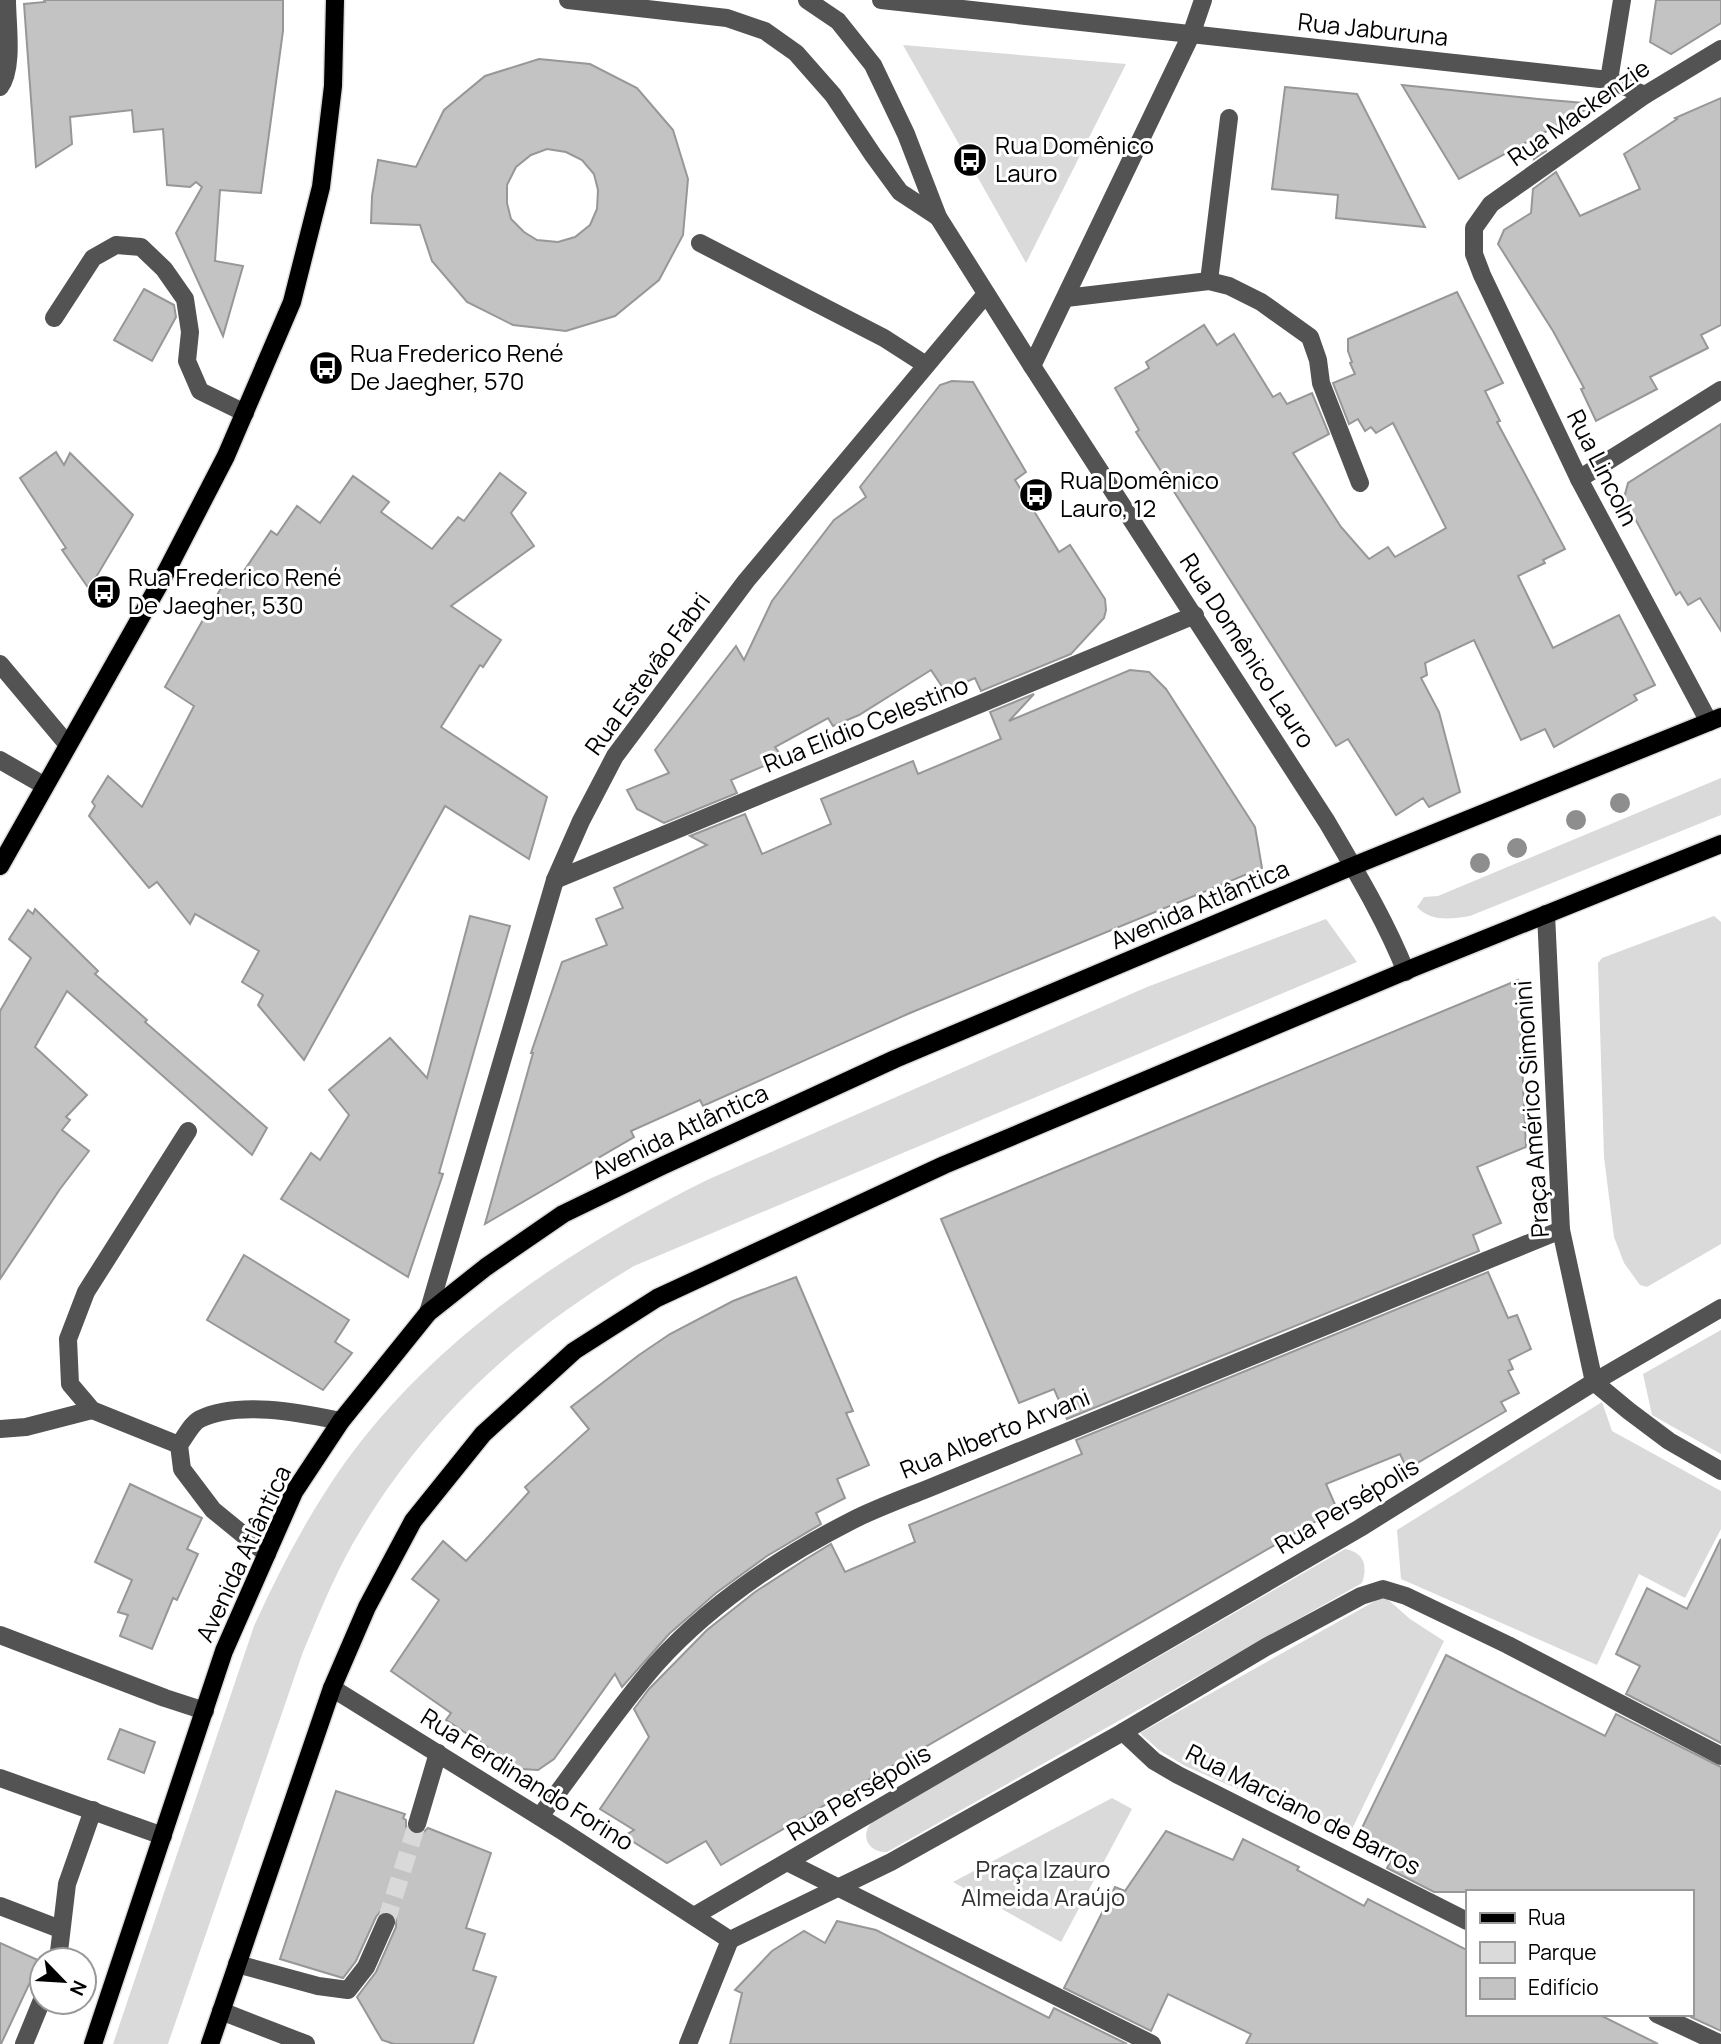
<svg xmlns="http://www.w3.org/2000/svg" width="1721" height="2044" viewBox="0 0 1721 2044" font-family="Manrope,sans-serif">
  <style>
    .green { fill: #dadada }
    .building { fill: #c3c3c3; stroke: #979797; stroke-width: 2; fill-rule: evenodd }
    .lines { fill: none; stroke-linecap: round; stroke-linejoin: round }
    .minor-tunnel { stroke: #d9d9d9; stroke-width: 18; stroke-dasharray: 18 9; stroke-linecap: butt }
    .major-casing { stroke: #dbdbdb; stroke-width: 21 }
    .minor { stroke: #535353; stroke-width: 18 }
    .major { stroke: #000; stroke-width: 18 }
    .tree { fill: #8e8e8e }
    .labels { text-anchor: middle; stroke-width: 6; stroke-linejoin: round; paint-order: stroke }
    .street-label { font-size: 24px; fill: #000; stroke: #fff }
    .poi-label { font-size: 24px; fill: #000; stroke: #fff; text-anchor: start }
    .park-label { font-size: 24px; fill: #313131; stroke: #fff }
  </style>
  <rect width="100%" height="100%" fill="#fff"/>
  <g class="green">
    <path d="M 903,45 L 1126,64 L 1026,263 Z"/>
    <path d="M 1721,778 L 1721,815 L 1470,916 C 1451,919 1431,922 1417,907 L 1424,897 L 1438,896 Z"/>
    <path d="M 1714,916 L 1721,922 L 1721,1244 L 1647,1287 L 1640,1285 L 1624,1263 L 1614,1237 L 1604,1157 L 1598,963 L 1602,958 Z"/>
    <path d="M 1326,919 L 1357,962 L 634,1266 C 515,1337 421,1424 352,1545 C 333,1579 318,1616 303,1652 L 168,2044 L 113,2044 L 254,1626 C 280,1569 308,1515 344,1464 C 435,1337 569,1249 707,1180 L 1147,987 Z"/>
    <path d="M 1721,1330 L 1721,1454 L 1652,1415 L 1643,1374 Z"/>
    <path d="M 1602,1402 L 1612,1431 L 1721,1491 L 1721,1529 L 1685,1598 L 1639,1574 L 1597,1665 L 1401,1579 L 1397,1530 Z"/>
    <path d="M 1345,1549 C 1364,1552 1368,1566 1362,1583 L 887,1852 C 869,1853 859,1836 872,1822 Z"/>
    <path d="M 1384,1596 L 1410,1619 L 1444,1641 L 1348,1837 L 1185,1766 L 1159,1750 L 1140,1733 Z"/>
    <path d="M 1112,1798 L 1132,1809 L 1061,1942 L 953,1882 Z"/>
  </g>
  <g class="building">
    <path d="M 44,0 L 283,0 L 283,31 L 261,193 L 220,190 L 215,261 L 243,266 L 223,336 L 176,233 L 202,187 L 196,182 L 190,187 L 167,185 L 163,129 L 134,132 L 132,110 L 70,117 L 72,144 L 36,167 L 24,4 L 45,2 Z"/>
    <path d="M 1656,0 L 1721,0 L 1721,23 L 1671,54 L 1650,42 Z"/>
    <path d="M 539,59 L 590,64 L 637,88 L 673,130 L 688,179 L 683,235 L 659,280 L 615,316 L 566,331 L 513,325 L 467,302 L 432,261 L 420,225 L 371,223 L 372,196 L 378,160 L 416,167 L 444,110 L 485,76 ZM 547,149 L 566,152 L 582,160 L 594,174 L 598,190 L 597,209 L 590,225 L 575,237 L 558,242 L 537,240 L 524,232 L 511,219 L 507,203 L 507,185 L 516,167 L 531,155 Z"/>
    <path d="M 1402,85 L 1538,99 L 1596,104 L 1538,136 L 1546,151 L 1534,159 L 1536,137 L 1459,179 Z"/>
    <path d="M 1285,87 L 1357,94 L 1425,227 L 1336,218 L 1338,195 L 1272,189 Z"/>
    <path d="M 1721,98 L 1721,325 L 1701,335 L 1708,348 L 1650,377 L 1657,389 L 1596,421 L 1581,389 L 1584,388 L 1553,331 L 1498,244 L 1504,230 L 1531,213 L 1533,189 L 1556,172 L 1580,216 L 1640,189 L 1624,154 L 1677,119 L 1675,118 Z"/>
    <path d="M 144,289 L 174,305 L 176,317 L 152,361 L 114,340 Z"/>
    <path d="M 1457,292 L 1503,383 L 1485,391 L 1500,421 L 1497,422 L 1565,549 L 1543,560 L 1545,563 L 1518,576 L 1553,648 L 1619,615 L 1655,685 L 1634,695 L 1637,700 L 1554,747 L 1545,729 L 1521,740 L 1474,640 L 1425,663 L 1427,675 L 1421,678 L 1439,712 L 1460,792 L 1429,807 L 1423,798 L 1396,815 L 1348,739 L 1336,746 L 1136,432 L 1139,430 L 1115,388 L 1149,368 L 1146,362 L 1204,325 L 1217,345 L 1234,334 L 1273,397 L 1280,393 L 1287,404 L 1312,393 L 1329,434 L 1293,453 L 1341,527 L 1369,559 L 1388,547 L 1395,557 L 1446,528 L 1393,423 L 1376,433 L 1371,427 L 1365,431 L 1358,419 L 1349,424 L 1333,383 L 1355,374 L 1350,363 L 1352,362 L 1348,351 L 1348,339 Z"/>
    <path d="M 952,381 L 973,382 L 1026,472 L 1015,480 L 1059,552 L 1070,545 L 1105,599 L 1106,610 L 1104,618 L 1071,654 L 981,691 L 975,678 L 945,691 L 931,670 L 859,715 L 833,726 L 828,718 L 775,747 L 783,758 L 731,780 L 737,793 L 664,823 L 637,809 L 627,790 L 669,773 L 655,750 L 736,646 L 744,660 L 772,601 L 834,520 L 866,497 L 860,487 L 940,385 Z"/>
    <path d="M 1721,424 L 1721,631 L 1700,598 L 1688,605 L 1680,592 L 1676,595 L 1624,498 L 1628,483 Z"/>
    <path d="M 56,452 L 64,465 L 70,453 L 133,515 L 89,589 L 62,550 L 66,548 L 20,478 Z"/>
    <path d="M 500,473 L 526,493 L 511,513 L 534,546 L 451,606 L 501,640 L 483,667 L 480,665 L 441,727 L 547,797 L 529,859 L 445,806 L 304,1060 L 258,1005 L 263,995 L 242,982 L 259,951 L 195,914 L 190,924 L 157,882 L 149,888 L 89,816 L 95,806 L 92,802 L 108,776 L 142,807 L 194,706 L 165,687 L 225,581 L 233,587 L 271,531 L 277,535 L 297,506 L 320,523 L 353,476 L 389,502 L 381,512 L 432,549 L 458,517 L 464,521 Z"/>
    <path d="M 1130,670 L 1149,672 L 1166,689 L 1255,827 L 1262,868 L 910,1013 L 703,1106 L 700,1100 L 631,1131 L 634,1137 L 485,1224 L 533,1053 L 531,1053 L 562,962 L 607,945 L 596,919 L 623,908 L 614,888 L 707,845 L 690,836 L 745,814 L 762,854 L 831,824 L 821,799 L 913,761 L 918,774 L 1001,739 L 990,712 L 1034,694 L 1009,721 Z"/>
    <path d="M 35,909 L 98,971 L 95,974 L 147,1020 L 145,1022 L 267,1128 L 252,1155 L 67,991 L 35,1047 L 87,1095 L 66,1117 L 70,1120 L 62,1130 L 89,1151 L 60,1189 L 0,1279 L 0,1011 L 31,958 L 9,939 L 28,910 L 33,914 Z"/>
    <path d="M 470,916 L 510,926 L 439,1173 L 443,1174 L 408,1277 L 281,1199 L 311,1153 L 320,1160 L 349,1115 L 329,1090 L 390,1038 L 427,1078 Z"/>
    <path d="M 1518,980 L 1526,1147 L 1477,1167 L 1501,1223 L 1473,1235 L 1479,1251 L 1067,1419 L 1054,1389 L 1019,1403 L 941,1219 Z"/>
    <path d="M 244,1255 L 349,1320 L 335,1342 L 352,1353 L 323,1390 L 207,1320 Z"/>
    <path d="M 1488,1272 L 1508,1318 L 1517,1315 L 1531,1349 L 1509,1360 L 1513,1369 L 1508,1371 L 1519,1393 L 1501,1402 L 1506,1411 L 1407,1469 L 1400,1454 L 1326,1484 L 1337,1509 L 721,1865 L 706,1841 L 667,1863 L 624,1836 L 634,1830 L 600,1809 L 649,1737 L 634,1709 L 649,1689 L 707,1630 L 755,1592 L 806,1559 L 831,1544 L 845,1572 L 915,1542 L 909,1525 L 1082,1454 L 1076,1440 Z"/>
    <path d="M 796,1277 L 853,1411 L 846,1413 L 869,1465 L 837,1479 L 845,1498 L 816,1513 L 821,1524 L 767,1556 L 716,1593 L 669,1634 L 622,1687 L 615,1674 L 554,1759 L 538,1770 L 521,1769 L 446,1720 L 451,1713 L 391,1671 L 439,1600 L 412,1579 L 443,1541 L 466,1561 L 529,1492 L 525,1487 L 589,1429 L 571,1407 L 639,1355 L 670,1334 L 733,1301 Z"/>
    <path d="M 130,1484 L 202,1518 L 187,1549 L 198,1554 L 177,1600 L 173,1598 L 152,1649 L 120,1636 L 128,1615 L 118,1612 L 132,1580 L 95,1562 Z"/>
    <path d="M 1721,1539 L 1721,1743 L 1626,1694 L 1640,1666 L 1616,1654 L 1647,1588 L 1687,1609 Z"/>
    <path d="M 1446,1655 L 1605,1736 L 1616,1714 L 1721,1767 L 1721,2031 L 1691,2017 L 1691,1892 L 1434,1892 L 1387,1868 L 1394,1855 L 1358,1836 Z"/>
    <path d="M 120,1729 L 155,1742 L 144,1773 L 108,1759 Z"/>
    <path d="M 336,1791 L 405,1814 L 403,1818 L 406,1820 L 406,1827 L 413,1835 L 420,1835 L 428,1828 L 491,1853 L 466,1928 L 485,1934 L 473,1970 L 496,1977 L 473,2044 L 394,2044 L 382,2040 L 357,1997 L 376,1972 L 396,1927 L 396,1916 L 390,1911 L 380,1912 L 376,1917 L 356,1961 L 343,1978 L 280,1959 Z"/>
    <path d="M 1166,1831 L 1233,1860 L 1243,1839 L 1299,1867 L 1297,1870 L 1364,1906 L 1368,1899 L 1467,1950 L 1467,2014 L 1598,2014 L 1658,2044 L 1246,2044 L 1251,2034 L 1168,1994 L 1151,2031 L 1064,1988 L 1115,1887 L 1125,1891 Z"/>
    <path d="M 837,1921 L 876,1930 L 1049,2018 L 1054,2008 L 1127,2044 L 730,2044 L 742,1993 L 735,1990 L 772,1951 L 804,1931 L 825,1943 Z"/>
    <path d="M 0,1943 L 40,1961 L 1,2044 L 0,2044 Z"/>
  </g>
  <g class="lines">
    <path class="minor-tunnel" d="M 386,1922 L 417,1824"/>
    <g class="major-casing">
      <g id="major">
        <path d="M 0,866 L 164,576 L 226,456 L 292,302 L 321,187 L 333,86 L 335,0"/>
        <path d="M 93,2044 L 224,1651 L 294,1492 L 341,1421 L 428,1313 L 486,1267 L 563,1214 L 662,1166 L 895,1059 L 1353,866 L 1721,717"/>
        <path d="M 210,2044 L 332,1688 L 367,1607 L 413,1521 L 483,1434 L 574,1351 L 657,1298 L 944,1165 L 1415,967 L 1721,844"/>
      </g>
    </g>
    <g class="minor">
      <path d="M 568,0 L 727,18 L 765,31 L 796,53 L 833,95 L 873,155 L 900,192 L 938,217"/>
      <path d="M 807,0 L 838,21 L 873,65 L 906,134 L 938,217 L 1032,366 L 1327,822 C 1355,870 1385,919 1406,972"/>
      <path d="M 881,0 L 1609,80"/>
      <path d="M 1622,0 L 1609,80 L 1645,95"/>
      <path d="M 0,87 C 14,68 7,24 7,0"/>
      <path d="M 700,243 L 884,338 L 926,365"/>
      <path d="M 1209,281 L 1229,118"/>
      <path d="M 1066,298 L 1209,281 L 1229,286 L 1261,302 L 1310,337 L 1318,360 L 1321,383 L 1360,483"/>
      <path d="M 54,318 L 93,258 L 116,245 L 141,247 L 164,269 L 185,299 L 190,332 L 187,361 L 200,391 L 245,413"/>
      <path d="M 1032,366 L 1191,35 L 1203,0"/>
      <path d="M 1579,479 L 1721,390"/>
      <path d="M 0,664 L 68,745"/>
      <path d="M 1709,722 L 1579,479 L 1482,275 L 1474,254 L 1474,228 L 1491,204 L 1645,95 L 1721,49"/>
      <path d="M 0,760 L 45,786"/>
      <path d="M 555,880 L 1195,615"/>
      <path d="M 1546,914 L 1561,1230 L 1594,1382 L 1629,1411 L 1669,1441 L 1721,1471"/>
      <path d="M 428,1313 L 555,880 L 581,821 L 615,756 L 746,581 L 986,294"/>
      <path d="M 0,1429 L 26,1427 L 92,1410"/>
      <path d="M 179,1445 L 92,1410 L 70,1384 L 68,1339 L 86,1292 L 188,1131"/>
      <path d="M 267,1554 L 213,1510 L 182,1469 L 179,1445 C 185,1437 192,1423 200,1419 C 239,1400 301,1413 341,1421"/>
      <path d="M 0,1635 L 165,1698 L 205,1711"/>
      <path d="M 332,1688 L 564,1832 L 730,1940 L 891,1862 L 1123,1732 L 1266,1647 L 1361,1596 L 1383,1589 L 1406,1596 L 1508,1645 L 1721,1756"/>
      <path d="M 1123,1732 L 1154,1761 L 1178,1775 L 1467,1921"/>
      <path d="M 0,1778 L 163,1836"/>
      <path d="M 540,1816 C 579,1766 614,1712 656,1664 C 710,1604 782,1556 853,1520 C 877,1508 902,1499 927,1489 L 1561,1230"/>
      <path d="M 417,1824 L 438,1753"/>
      <path d="M 789,1863 L 1152,2044"/>
      <path d="M 0,1906 L 60,1929"/>
      <path d="M 694,1916 L 1360,1528 L 1594,1382 L 1721,1308"/>
      <path d="M 58,1960 L 67,1884 L 93,1810"/>
      <path d="M 237,1964 L 318,1986 L 348,1990 L 366,1967 L 386,1922"/>
      <path d="M 221,2011 L 306,2044"/>
      <path d="M 1657,2014 L 1721,2044"/>
      <path d="M 24,2044 L 42,2000"/>
      <path d="M 688,2044 L 730,1940"/>
    </g>
    <use href="#major" class="major"/>
  </g>
  <g class="tree">
    <circle cx="1620" cy="803" r="10"/>
    <circle cx="1576" cy="820" r="10"/>
    <circle cx="1517" cy="848" r="10"/>
    <circle cx="1480" cy="863" r="10"/>
  </g>
  <defs>
    <g id="bus-disc" transform="scale(1.75)"><circle r="9.5" fill="#000" stroke="#fff"/><path d="M-5-6H5V4H4V6H2V4H-2V6H-4V4H-5ZM-3.5-4V0h7V-4ZM-3.5 1.2v1.5H-2V1.2ZM2 1.2v1.5H3.5V1.2Z" fill="#fff"/></g>
  </defs>
  <g fill-rule="evenodd">
    <use href="#bus-disc" x="970" y="160"/>
    <use href="#bus-disc" x="326" y="368"/>
    <use href="#bus-disc" x="1036" y="495"/>
    <use href="#bus-disc" x="104" y="592"/>
  </g>
  <g class="labels">
    <g class="street-label">
      <text transform="translate(1373 30) rotate(6)" y="8">Rua Jaburuna</text>
      <text transform="translate(1579 113) rotate(-35)" y="8">Rua Mackenzie</text>
      <text transform="translate(1602 468) rotate(63)" y="8">Rua Lincoln</text>
      <text transform="translate(1247 651) rotate(57)" y="8">Rua Domênico Lauro</text>
      <text transform="translate(648 674) rotate(-54)" y="8">Rua Estevão Fabri</text>
      <text transform="translate(866 725) rotate(-22)" y="8">Rua Elídio Celestino</text>
      <text transform="translate(1200 905) rotate(-23)" y="8">Avenida Atlântica</text>
      <text transform="translate(1532 1109) rotate(-94)" y="8">Praça Américo Simonini</text>
      <text transform="translate(680 1132) rotate(-25)" y="8">Avenida Atlântica</text>
      <text transform="translate(995 1434) rotate(-22)" y="8">Rua Alberto Arvani</text>
      <text transform="translate(1347 1506) rotate(-31)" y="8">Rua Persépolis</text>
      <text transform="translate(244 1554) rotate(-65)" y="8">Avenida Atlântica</text>
      <text transform="translate(527 1780) rotate(32)" y="8">Rua Ferdinando Forino</text>
      <text transform="translate(859 1793) rotate(-31)" y="8">Rua Persépolis</text>
      <text transform="translate(1303 1810) rotate(27)" y="8">Rua Marciano de Barros</text>
    </g>
    <g class="poi-label">
      <text x="995" y="154">Rua Domênico<tspan x="995" dy="28">Lauro</tspan></text>
      <text x="350" y="362">Rua Frederico René<tspan x="350" dy="28">De Jaegher, 570</tspan></text>
      <text x="1060" y="489">Rua Domênico<tspan x="1060" dy="28">Lauro, 12</tspan></text>
      <text x="128" y="586">Rua Frederico René<tspan x="128" dy="28">De Jaegher, 530</tspan></text>
    </g>
    <g class="park-label">
      <text x="1043" y="1878">Praça Izauro<tspan x="1043" dy="28">Almeida Araújo</tspan></text>
    </g>
  </g>
  <rect x="1466" y="1890" width="228" height="126" fill="#ffffff" stroke="#999999" stroke-width="2"/>
  <rect x="1480" y="1913" width="35" height="10" fill="#000000" stroke="#999999" stroke-width="2"/>
  <text x="1528" y="1925" font-size="21" fill="#000000">Rua</text>
  <rect x="1480" y="1942" width="35" height="21" fill="#dadada" stroke="#999999" stroke-width="2"/>
  <text x="1528" y="1960" font-size="21" fill="#000000">Parque</text>
  <rect x="1480" y="1978" width="35" height="21" fill="#c3c3c3" stroke="#999999" stroke-width="2"/>
  <text x="1528" y="1995" font-size="21" fill="#000000">Edifício</text>
  <g transform="translate(63 1981) rotate(115)"><circle r="33" fill="#ffffff" stroke="#999999" stroke-width="2"/>
  <path d="M0-5L12 26L0 18L-12 26Z" fill="#000000"/>
  <text y="-10" font-size="19" font-weight="bold" text-anchor="middle" fill="#000000">N</text>
  </g>
</svg>
